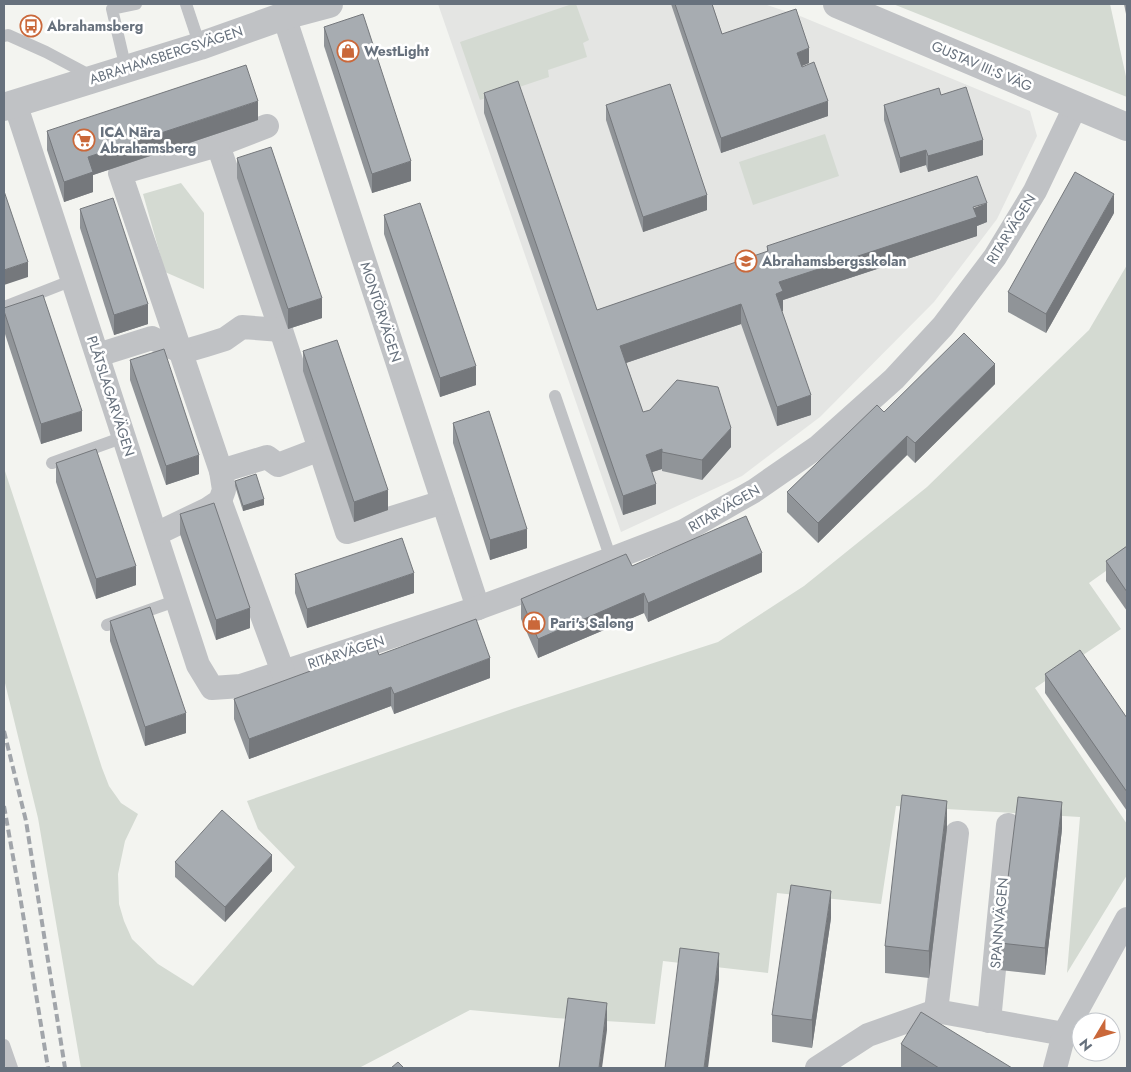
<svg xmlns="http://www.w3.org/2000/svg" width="1131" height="1072" viewBox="0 0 1131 1072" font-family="Jost,sans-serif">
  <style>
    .built { fill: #e4e5e3 }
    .green { fill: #d4dad2 }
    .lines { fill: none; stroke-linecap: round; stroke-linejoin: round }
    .service { stroke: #c0c2c5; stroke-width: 12 }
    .minor { stroke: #c0c2c5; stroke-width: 24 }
    .tertiary { stroke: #c0c2c5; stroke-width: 28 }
    .rail { stroke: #a1a5aa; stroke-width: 4; stroke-dasharray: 8 4; stroke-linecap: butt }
    .wall { fill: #909498 }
    .shaded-wall { fill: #75787c }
    .building { fill: #a7acb1; stroke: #75787c }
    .labels { text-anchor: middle; stroke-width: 5; stroke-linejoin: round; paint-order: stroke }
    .poi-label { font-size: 14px; font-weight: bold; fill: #67717d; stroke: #fff; text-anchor: start }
    .street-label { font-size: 14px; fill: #67717d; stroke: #fff }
  </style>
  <rect width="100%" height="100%" fill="#f3f4f0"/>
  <path class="built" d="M 438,4 L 764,4 L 800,16 L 1030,111 L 1037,136 L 997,219 L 934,302 L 820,417 L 742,476 L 621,532 Z"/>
  <g class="green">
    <path d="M 572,4 L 576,4 L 589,40 L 583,43 L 587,57 L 548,70 L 549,77 L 480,100 L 460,42 Z"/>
    <path d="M 893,4 L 1110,4 L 1127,81 L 1127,97 Z"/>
    <path d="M 825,134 L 839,176 L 753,205 L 739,162 Z"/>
    <path d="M 181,183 L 204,213 L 204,289 L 165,272 L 143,194 Z"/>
    <path d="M 1127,265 L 1127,556 L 1089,583 L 1121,629 L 1035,688 L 1127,824 L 1127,875 L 1067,973 L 1080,817 L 896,806 L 881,904 L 777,893 L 768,973 L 663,961 L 655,1024 L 555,1018 L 470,1010 L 359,1068 L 81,1068 L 38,818 L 4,679 L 4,468 L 86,718 L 102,768 L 109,786 L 121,803 L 138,814 L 125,841 L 118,874 L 119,904 L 124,921 L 132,939 L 158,964 L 193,986 L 295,867 L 258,829 L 247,801 L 512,709 L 718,642 L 804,586 L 927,487 L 1089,330 Z"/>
  </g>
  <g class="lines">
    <g class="service">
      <path d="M 186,4 L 200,46"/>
      <path d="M 4,36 L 8,35 L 46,52 L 93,77"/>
      <path d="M 126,69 L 112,9 L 136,4"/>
      <path d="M 4,307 L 73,280"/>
      <path d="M 555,396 L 611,559"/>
      <path d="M 52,463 L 124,437"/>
      <path d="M 107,625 L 178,600"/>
      <path d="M 4,1045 L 12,1068"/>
    </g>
    <g class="minor">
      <path d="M 284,16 L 478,608"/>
      <path d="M 15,103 L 198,665 L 212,688 L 241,686 L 478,608 L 611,559 L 684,531 L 754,491 L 819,446 L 894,379 L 943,326 L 995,257 L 1035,191 L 1076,105"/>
      <path d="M 267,126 L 218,145 L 281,330 L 347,532 L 443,502"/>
      <path d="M 98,355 L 152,338 L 182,352 L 206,345 L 225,339 L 242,327 L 281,330"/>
      <path d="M 221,471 L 267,457 L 278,465 L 320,449"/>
      <path d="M 220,501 L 283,672"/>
      <path d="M 156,534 L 208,509 L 220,501 L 224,490 L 221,471 L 120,173 L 218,145"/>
      <path d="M 936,1011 L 957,833"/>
      <path d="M 989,1021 L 1008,825"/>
      <path d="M 817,1068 L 868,1035 L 936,1011 L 1064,1034"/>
      <path d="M 1055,1068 L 1064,1034 L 1127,919"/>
    </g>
    <g class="tertiary">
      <path d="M 837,4 L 1127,127"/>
      <path d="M 4,107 L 200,46 L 284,16 L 329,4"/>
    </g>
    <g class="rail">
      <path d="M 4,731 L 26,821 L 65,1068"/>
      <path d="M 4,806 L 20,896 L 48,1068"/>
    </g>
  </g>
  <g class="wall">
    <path d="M 671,4 L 712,4 L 722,34 L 809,63 L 802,66 L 828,116 L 721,153 Z"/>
    <path d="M 1124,4 L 1127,4 L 1127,19 Z"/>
    <path d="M 324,27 L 411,181 L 372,193 L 324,46 Z"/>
    <path d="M 484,93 L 597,310 L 767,252 L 767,246 L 987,222 L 977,226 L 977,236 L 783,300 L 783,311 L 782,311 L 811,415 L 777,426 L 741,324 L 626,363 L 643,412 L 731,447 L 702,480 L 662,471 L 662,469 L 652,472 L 656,504 L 623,515 L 484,113 Z"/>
    <path d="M 941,95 L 983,155 L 928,172 L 926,165 L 900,173 L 884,120 L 884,105 Z"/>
    <path d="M 606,105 L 707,210 L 643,232 L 606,120 Z"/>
    <path d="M 258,120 L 93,175 L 93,192 L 64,202 L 47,150 L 47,131 Z"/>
    <path d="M 237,158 L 322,318 L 288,329 L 237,178 Z"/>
    <path d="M 80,209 L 148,324 L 114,335 L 80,228 Z"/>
    <path d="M 1114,213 L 1046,333 L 1008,312 L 1008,292 Z"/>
    <path d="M 384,215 L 476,385 L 440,397 L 384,234 Z"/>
    <path d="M 4,308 L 82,431 L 41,444 L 4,331 Z"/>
    <path d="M 303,351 L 388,510 L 354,522 L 303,371 Z"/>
    <path d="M 130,360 L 199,474 L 166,485 L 130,380 Z"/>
    <path d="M 995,384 L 915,463 L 907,455 L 818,543 L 787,512 L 787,492 L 884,412 Z"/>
    <path d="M 453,423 L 527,548 L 490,560 L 453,443 Z"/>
    <path d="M 56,463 L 136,585 L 96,599 L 56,482 Z"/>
    <path d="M 235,481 L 264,505 L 243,511 L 235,486 Z"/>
    <path d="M 180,514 L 250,628 L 216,640 L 180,534 Z"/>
    <path d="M 1127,546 L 1127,611 L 1106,581 L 1106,561 Z"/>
    <path d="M 632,566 L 762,572 L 648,622 L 644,613 L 538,658 L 521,619 L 521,599 Z"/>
    <path d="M 295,574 L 414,593 L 307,628 L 295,593 Z"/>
    <path d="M 110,621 L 186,733 L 145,746 L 110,641 Z"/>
    <path d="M 379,655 L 490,678 L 394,714 L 391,706 L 249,759 L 234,719 L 234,699 Z"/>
    <path d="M 1045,674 L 1127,718 L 1127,811 L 1045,693 Z"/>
    <path d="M 947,828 L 929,978 L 885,973 L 885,946 Z"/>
    <path d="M 1062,829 L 1045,975 L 1000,970 L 1000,943 Z"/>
    <path d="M 175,862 L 272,871 L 225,922 L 175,877 Z"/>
    <path d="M 831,918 L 812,1048 L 772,1042 L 772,1015 Z"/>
    <path d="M 901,1044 L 1012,1068 L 901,1068 Z"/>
  </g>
  <g class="shaded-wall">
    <path d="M 809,48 L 809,63 L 797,68 L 797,53 Z"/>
    <path d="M 258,101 L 258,120 L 93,175 L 93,192 L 64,202 L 64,182 L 88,157 Z"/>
    <path d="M 828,101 L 828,116 L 721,153 L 721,138 Z"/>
    <path d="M 983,140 L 983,155 L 928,172 L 928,156 Z"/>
    <path d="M 926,150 L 926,165 L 900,173 L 900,158 Z"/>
    <path d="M 411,161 L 411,181 L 372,193 L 372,174 Z"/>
    <path d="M 1114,194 L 1114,213 L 1046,333 L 1046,314 Z"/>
    <path d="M 707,195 L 707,210 L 643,232 L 643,217 Z"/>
    <path d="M 987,203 L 987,222 L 977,226 L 977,236 L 783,300 L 783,311 L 776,313 L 776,294 L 779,282 Z"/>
    <path d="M 28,262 L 28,277 L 4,285 L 4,270 Z"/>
    <path d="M 322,298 L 322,318 L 288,329 L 288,309 Z"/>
    <path d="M 148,304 L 148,324 L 114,335 L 114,315 Z"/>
    <path d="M 741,304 L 741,324 L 620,365 L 620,346 Z"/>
    <path d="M 995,364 L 995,384 L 915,463 L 915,443 Z"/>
    <path d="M 476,366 L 476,385 L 440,397 L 440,378 Z"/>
    <path d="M 811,395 L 811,415 L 777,426 L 777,407 Z"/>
    <path d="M 82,411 L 82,431 L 41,444 L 41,424 Z"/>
    <path d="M 731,428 L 731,447 L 702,480 L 702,460 Z"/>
    <path d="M 907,436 L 907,455 L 818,543 L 818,523 Z"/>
    <path d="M 662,449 L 662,469 L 646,474 L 646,455 Z"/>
    <path d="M 199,455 L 199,474 L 166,485 L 166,466 Z"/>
    <path d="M 656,484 L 656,504 L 623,515 L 623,496 Z"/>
    <path d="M 388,490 L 388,510 L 354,522 L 354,502 Z"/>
    <path d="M 264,499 L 264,505 L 243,511 L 243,506 Z"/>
    <path d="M 527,529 L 527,548 L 490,560 L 490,540 Z"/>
    <path d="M 762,553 L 762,572 L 648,622 L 648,603 Z"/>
    <path d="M 136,566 L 136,585 L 96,599 L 96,579 Z"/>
    <path d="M 414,573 L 414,593 L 307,628 L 307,609 Z"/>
    <path d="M 644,593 L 644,613 L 538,658 L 538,639 Z"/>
    <path d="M 250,608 L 250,628 L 216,640 L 216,620 Z"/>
    <path d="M 490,658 L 490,678 L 394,714 L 394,694 Z"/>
    <path d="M 391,687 L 391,706 L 249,759 L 249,739 Z"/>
    <path d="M 186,713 L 186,733 L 145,746 L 145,727 Z"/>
    <path d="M 947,801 L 947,828 L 929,978 L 929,951 Z"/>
    <path d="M 1062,802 L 1062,829 L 1045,975 L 1045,948 Z"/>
    <path d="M 272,855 L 272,871 L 225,922 L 225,907 Z"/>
    <path d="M 831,891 L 831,918 L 812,1048 L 812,1020 Z"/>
    <path d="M 719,953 L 719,980 L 708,1068 L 704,1068 Z"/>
    <path d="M 607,1003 L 607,1030 L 602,1068 L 599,1068 Z"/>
  </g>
  <g class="building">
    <path d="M 675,4 L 712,4 L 722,34 L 796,9 L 809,48 L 797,53 L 802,67 L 814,62 L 828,101 L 721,138 Z"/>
    <path d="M 363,14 L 411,161 L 372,174 L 324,27 Z"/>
    <path d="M 246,65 L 258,101 L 88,157 L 93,172 L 64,182 L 47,131 Z"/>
    <path d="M 518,81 L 597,310 L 768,251 L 767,246 L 977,176 L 987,203 L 973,207 L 977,217 L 779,282 L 783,291 L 776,294 L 811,395 L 777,407 L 741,304 L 620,346 L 643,412 L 650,410 L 677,380 L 718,387 L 731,428 L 702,460 L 662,452 L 662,449 L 646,455 L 656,484 L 623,496 L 484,93 Z"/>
    <path d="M 670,84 L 707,195 L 643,217 L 606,105 Z"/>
    <path d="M 966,87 L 983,140 L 928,156 L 926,150 L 900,158 L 884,105 L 939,88 L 941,95 Z"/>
    <path d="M 271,147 L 322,298 L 288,309 L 237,158 Z"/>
    <path d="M 1075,172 L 1114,194 L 1046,314 L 1008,292 Z"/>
    <path d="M 4,191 L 28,262 L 4,270 Z"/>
    <path d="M 113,198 L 148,304 L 114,315 L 80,209 Z"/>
    <path d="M 420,203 L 476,366 L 440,378 L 384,215 Z"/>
    <path d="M 43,295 L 82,411 L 41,424 L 4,311 L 4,308 Z"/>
    <path d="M 964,333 L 995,364 L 915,443 L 907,436 L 818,523 L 787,492 L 877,405 L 884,412 Z"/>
    <path d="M 337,340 L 388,490 L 354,502 L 303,351 Z"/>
    <path d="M 164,349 L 199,455 L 166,466 L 130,360 Z"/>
    <path d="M 489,411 L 527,529 L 490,540 L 453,423 Z"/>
    <path d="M 96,449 L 136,566 L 96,579 L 56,463 Z"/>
    <path d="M 256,474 L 264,499 L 243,506 L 235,481 Z"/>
    <path d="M 214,503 L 250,608 L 216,620 L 180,514 Z"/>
    <path d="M 746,516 L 762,553 L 648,603 L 644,593 L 538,639 L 521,599 L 626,554 L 632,566 Z"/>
    <path d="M 402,538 L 414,573 L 307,609 L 295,574 Z"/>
    <path d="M 1127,546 L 1127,592 L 1106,561 Z"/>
    <path d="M 150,607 L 186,713 L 145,727 L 110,621 Z"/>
    <path d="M 476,619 L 490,658 L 394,694 L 391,687 L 249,739 L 234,699 L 376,647 L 379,655 Z"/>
    <path d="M 1080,650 L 1127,718 L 1127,792 L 1045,674 Z"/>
    <path d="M 902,795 L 947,801 L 929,951 L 885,946 Z"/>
    <path d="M 1018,797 L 1062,802 L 1045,948 L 1000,943 Z"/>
    <path d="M 222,810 L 272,855 L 225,907 L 175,862 Z"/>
    <path d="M 791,885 L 831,891 L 812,1020 L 772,1015 Z"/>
    <path d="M 680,948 L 719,953 L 704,1068 L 665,1068 Z"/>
    <path d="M 568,998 L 607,1003 L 599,1068 L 559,1068 Z"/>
    <path d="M 921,1012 L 1012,1068 L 939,1068 L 901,1044 Z"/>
    <path d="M 398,1062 L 404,1068 L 391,1068 Z"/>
  </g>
  <defs>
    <g id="bus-ring" transform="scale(1.125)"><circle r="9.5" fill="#fff" stroke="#ca683a" stroke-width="1.5"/><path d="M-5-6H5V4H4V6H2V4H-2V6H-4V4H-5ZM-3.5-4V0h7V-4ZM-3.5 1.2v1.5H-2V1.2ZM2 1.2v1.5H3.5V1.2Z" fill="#ca683a"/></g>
    <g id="shop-ring" transform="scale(1.125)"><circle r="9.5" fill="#fff" stroke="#ca683a" stroke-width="1.5"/><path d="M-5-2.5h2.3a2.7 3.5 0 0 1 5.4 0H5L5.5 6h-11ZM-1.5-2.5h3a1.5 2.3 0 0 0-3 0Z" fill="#ca683a"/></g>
    <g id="supermarket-ring" transform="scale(1.125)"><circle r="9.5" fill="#fff" stroke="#ca683a" stroke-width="1.5"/><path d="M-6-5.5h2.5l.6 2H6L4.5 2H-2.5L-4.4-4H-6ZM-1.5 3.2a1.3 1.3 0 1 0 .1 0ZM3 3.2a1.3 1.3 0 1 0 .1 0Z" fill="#ca683a"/></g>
    <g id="school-ring" transform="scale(1.125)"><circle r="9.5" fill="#fff" stroke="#ca683a" stroke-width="1.5"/><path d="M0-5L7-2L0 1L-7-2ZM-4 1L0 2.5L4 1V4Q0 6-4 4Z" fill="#ca683a"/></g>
  </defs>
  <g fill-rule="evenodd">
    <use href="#bus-ring" x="31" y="26"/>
    <use href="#shop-ring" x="348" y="51"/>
    <use href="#supermarket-ring" x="84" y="140"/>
    <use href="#school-ring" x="746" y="261"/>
    <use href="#shop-ring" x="534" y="623"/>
  </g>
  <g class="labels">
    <g class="poi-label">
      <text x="47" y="31">Abrahamsberg</text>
      <text x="364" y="56">WestLight</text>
      <text x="100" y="137">ICA Nära<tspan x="100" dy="16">Abrahamsberg</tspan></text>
      <text x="762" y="266">Abrahamsbergsskolan</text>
      <text x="550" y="628">Pari's Salong</text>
    </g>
    <g class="street-label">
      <text transform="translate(166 55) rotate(-18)" y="5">ABRAHAMSBERGSVÄGEN</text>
      <text transform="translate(982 66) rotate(23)" y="5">GUSTAV III:S VÄG</text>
      <text transform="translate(1011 229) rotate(-58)" y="5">RITARVÄGEN</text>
      <text transform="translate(381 312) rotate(72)" y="5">MONTÖRVÄGEN</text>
      <text transform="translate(111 396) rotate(72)" y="5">PLÅTSLAGARVÄGEN</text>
      <text transform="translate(724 508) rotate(-30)" y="5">RITARVÄGEN</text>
      <text transform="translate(346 652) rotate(-18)" y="5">RITARVÄGEN</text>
      <text transform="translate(999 923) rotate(-85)" y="5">SPANNVÄGEN</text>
    </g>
  </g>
  <rect width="1131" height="1072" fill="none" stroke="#67717d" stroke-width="10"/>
  <g transform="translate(1096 1037) rotate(232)"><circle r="24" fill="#ffffff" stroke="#c2c6cb"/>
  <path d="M0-4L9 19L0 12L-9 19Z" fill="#ca683a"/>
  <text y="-8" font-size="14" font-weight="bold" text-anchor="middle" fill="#67717d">N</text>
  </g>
</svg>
